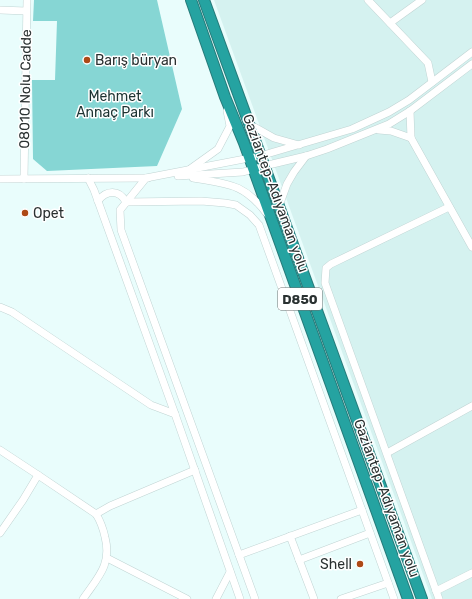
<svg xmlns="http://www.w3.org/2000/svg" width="472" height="599" viewBox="0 0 472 599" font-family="Rubik,sans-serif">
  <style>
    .built { fill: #d5f2f0 }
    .green { fill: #86d6d4 }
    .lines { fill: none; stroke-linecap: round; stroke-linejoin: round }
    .minor-casing { stroke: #c0d4d3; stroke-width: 8 }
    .highway-casing { stroke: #277b7a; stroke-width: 12 }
    .minor { stroke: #fff; stroke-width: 7 }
    .highway { stroke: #25a3a1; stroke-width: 10 }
    .poi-dot { fill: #ad4916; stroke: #fff; stroke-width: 1.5 }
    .labels { text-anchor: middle; stroke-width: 3; stroke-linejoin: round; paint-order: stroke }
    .shield { fill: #fff; stroke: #6a6f6f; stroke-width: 1 }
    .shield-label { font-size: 13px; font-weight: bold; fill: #2a3131 }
    .poi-label { font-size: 14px; fill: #2a3131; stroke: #fff; text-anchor: start }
    .street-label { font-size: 14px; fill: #2a3131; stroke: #fff }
    .park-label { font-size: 14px; fill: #1d3332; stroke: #fff }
  </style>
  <rect width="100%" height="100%" fill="#e9fdfc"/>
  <path class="built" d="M 214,0 L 472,0 L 472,599 L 432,599 Z"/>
  <path class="green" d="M 34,0 L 157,0 L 182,109 L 157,166 L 47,171 L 33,159 L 32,80 L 55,80 L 57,21 L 33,21 Z"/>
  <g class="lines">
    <g class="minor-casing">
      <g id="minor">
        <path d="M 368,0 L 428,63 L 432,82"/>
        <path d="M 0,10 L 26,11"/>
        <path d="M 390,23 L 422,0"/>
        <path d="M 410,111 L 411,138 L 472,247"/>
        <path d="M 249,124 L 274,138 L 299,145"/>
        <path d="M 379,130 L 391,131 L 411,138"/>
        <path d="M 190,169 L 218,149 L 230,126 L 227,111"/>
        <path d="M 178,176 L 243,172 L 264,166 L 306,156 L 327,149 L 389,124 L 410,111 L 472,64"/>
        <path d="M 88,178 L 94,190 L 175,414 L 240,599"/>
        <path d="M 193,178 C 228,184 244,183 267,214"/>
        <path d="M 0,179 L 148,178"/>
        <path d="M 24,179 L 27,0"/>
        <path d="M 98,201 C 106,190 119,189 126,202"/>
        <path d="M 126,202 L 201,201 L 225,203 L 236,205 L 250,215 L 259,225 L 394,599"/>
        <path d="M 279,206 L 287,184 L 294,172 L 306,156"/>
        <path d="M 0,307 L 12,312 L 151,405 L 175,414"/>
        <path d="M 0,450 L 38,475 L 23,500 L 0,533"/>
        <path d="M 387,453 L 472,406"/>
        <path d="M 38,475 L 96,514 C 101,522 103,528 105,537 C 112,565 98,577 83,599"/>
        <path d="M 96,514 L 110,506 L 195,470"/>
        <path d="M 290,536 L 314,599"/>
        <path d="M 239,555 L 362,510"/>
        <path d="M 107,558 L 187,599"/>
        <path d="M 299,560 L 370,533"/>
        <path d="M 436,591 L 472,573"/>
        <path d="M 216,599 L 230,572"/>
        <path d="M 255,599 L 121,230 L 120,210 L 146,178 L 260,156 L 352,129 L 389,112 L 409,100 L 472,52"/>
        <path d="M 341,599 L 388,583"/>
        <path d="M 439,599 L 325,283 L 326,268 L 331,264 L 449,207"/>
      </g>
    </g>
    <g class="highway-casing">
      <g id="highway">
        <path d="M 191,0 L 225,97 L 244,143 L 408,599"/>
        <path d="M 204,0 L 422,599"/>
      </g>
    </g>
    <use href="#minor" class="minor"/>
    <use href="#highway" class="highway"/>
  </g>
  <g class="poi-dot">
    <circle cx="87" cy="60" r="4"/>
    <circle cx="25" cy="213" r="4"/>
    <circle cx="360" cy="564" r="4"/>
  </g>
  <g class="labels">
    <rect class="shield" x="278" y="288" width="44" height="22" rx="3"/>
    <g class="shield-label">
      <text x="300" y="304">D850</text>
    </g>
    <g class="poi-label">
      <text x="95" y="65">Barış büryan</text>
      <text x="33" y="218">Opet</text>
      <text x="352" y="569" text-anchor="end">Shell</text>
    </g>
    <g class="street-label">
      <text transform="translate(25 89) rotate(-89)" y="5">08010 Nolu Cadde</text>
      <text transform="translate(276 193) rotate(70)" y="5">Gaziantep-Adıyaman yolu</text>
      <text transform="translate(387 498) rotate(70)" y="5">Gaziantep-Adıyaman yolu</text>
    </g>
    <g class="park-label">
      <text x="115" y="101">Mehmet<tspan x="115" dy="16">Annaç Parkı</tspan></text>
    </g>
  </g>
</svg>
